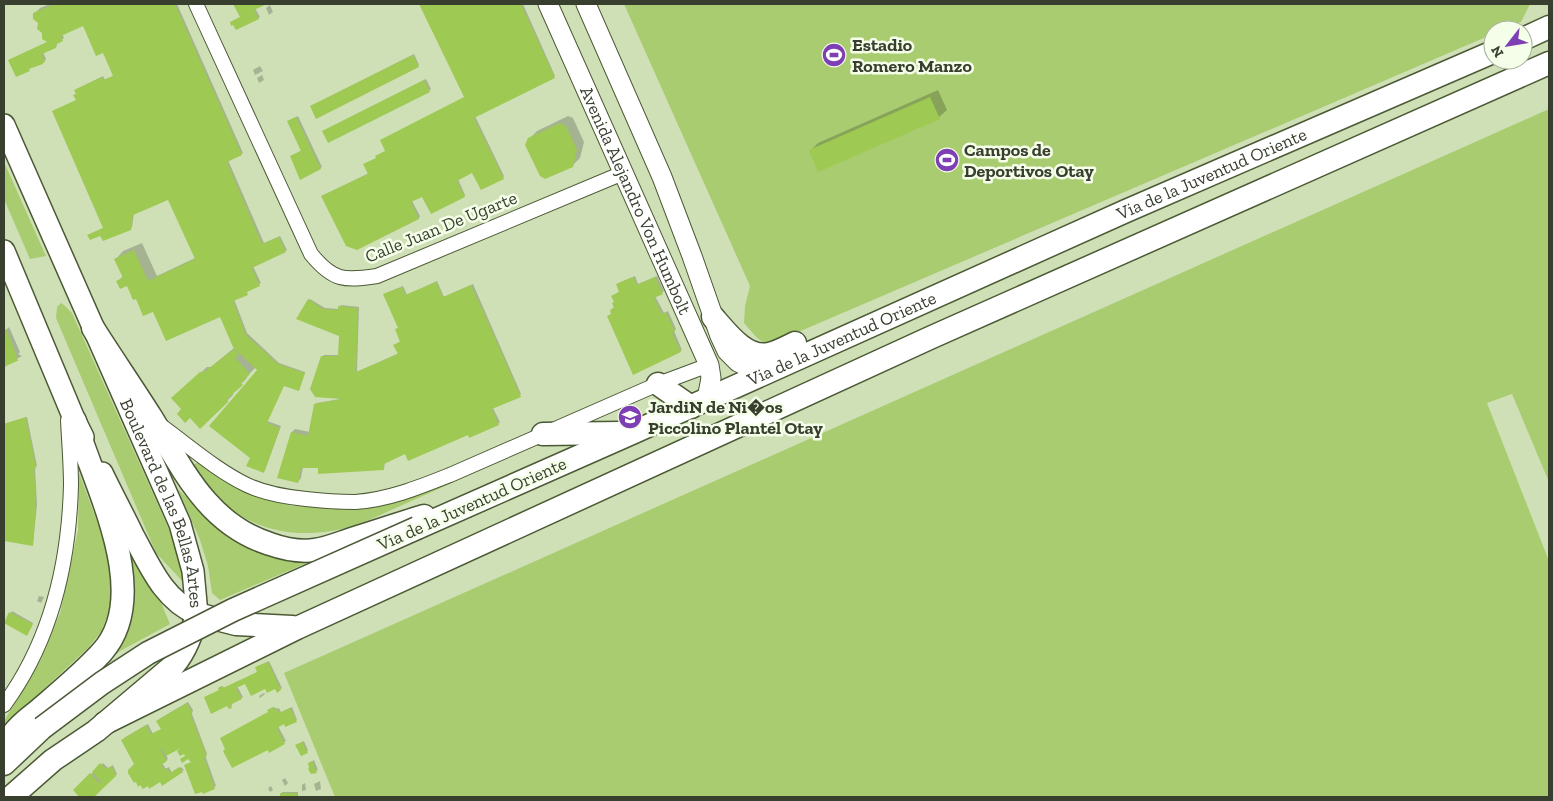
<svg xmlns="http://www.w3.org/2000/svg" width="1553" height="801" viewBox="0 0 1553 801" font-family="'Zilla Slab',serif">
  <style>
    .green { fill: #a9cc71 }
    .shadow { fill: #0003 }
    .building { fill: #9ec952 }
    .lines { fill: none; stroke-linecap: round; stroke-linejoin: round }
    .minor-casing { stroke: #4b5935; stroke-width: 16 }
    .secondary-casing { stroke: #4b5935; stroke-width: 21 }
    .primary-casing { stroke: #4b5935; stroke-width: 24 }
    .trunk-casing { stroke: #4b5935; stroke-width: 25 }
    .minor { stroke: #fff; stroke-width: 14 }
    .secondary { stroke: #fff; stroke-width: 19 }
    .primary { stroke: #fff; stroke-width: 21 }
    .trunk { stroke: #fff; stroke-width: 22 }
    .trunk-bridge-casing { stroke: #4b5935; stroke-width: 25; stroke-linecap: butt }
    .trunk-bridge { stroke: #fff; stroke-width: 22 }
    .labels { text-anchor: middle; stroke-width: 5; stroke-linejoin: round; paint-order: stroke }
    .poi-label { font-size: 18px; font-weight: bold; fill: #383f2f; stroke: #f5fee9; text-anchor: start }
    .street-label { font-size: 18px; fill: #383f2f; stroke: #f5fee9 }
  </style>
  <rect width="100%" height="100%" fill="#cfe0b7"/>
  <g class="green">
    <path d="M 624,4 L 1530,4 L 1521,22 L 1502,30 L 1493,30 L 1493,34 L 768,345 L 757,338 L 744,323 L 745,306 L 750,286 Z"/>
    <path d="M 1549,109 L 1549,482 L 1512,394 L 1487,403 L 1549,561 L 1549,797 L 335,797 L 284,673 Z"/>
    <path d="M 4,162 L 46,256 L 30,259 L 4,199 Z"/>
    <path d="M 61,303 L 64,305 L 72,313 L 176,545 L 184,567 L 184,583 L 156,553 L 56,318 L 57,307 Z"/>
    <path d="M 517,453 C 481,470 446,486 409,502 C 384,513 358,527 331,531 C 282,539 240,524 207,488 C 201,482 196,473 191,466 L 200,461 L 221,478 L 250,495 L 292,506 L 341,507 L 411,494 Z"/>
    <path d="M 79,473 L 110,556 L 113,590 L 109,612 L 101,632 L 88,648 L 4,726 L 4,721 L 41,659 L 60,613 L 78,530 Z"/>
    <path d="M 178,489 L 203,514 L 229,533 L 337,550 L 220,600 L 212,593 L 208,566 L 200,540 Z"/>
    <path d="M 113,504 L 162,605 L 170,624 L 122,650 L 90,671 L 132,609 L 133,585 L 130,558 Z"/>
  </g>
  <g class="shadow">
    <path d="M 50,4 L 177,4 L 243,153 L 228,160 L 264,243 L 280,236 L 287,250 L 253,266 L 261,283 L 248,290 L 249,292 L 245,285 L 234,299 L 247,333 L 279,363 L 305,372 L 299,390 L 284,385 L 267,421 L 281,426 L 265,470 L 251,458 L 258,370 L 256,367 L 246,377 L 247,378 L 233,392 L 233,395 L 200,427 L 173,398 L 207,367 L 211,367 L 235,347 L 221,315 L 154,310 L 136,297 L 128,285 L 118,281 L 123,276 L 116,259 L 123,251 L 142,243 L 157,276 L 195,258 L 169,198 L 134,213 L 132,227 L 130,229 L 89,235 L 105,227 L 53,111 L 77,100 L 77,89 L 103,76 L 105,80 L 115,75 L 89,22 L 62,34 L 64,38 L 56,43 L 57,46 L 56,47 L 43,52 L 46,59 L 44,61 L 16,76 L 9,60 L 48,42 L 34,14 L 40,8 Z"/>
    <path d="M 234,4 L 264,4 L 255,8 L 260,17 L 258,18 L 237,29 L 241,17 Z"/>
    <path d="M 420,4 L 523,4 L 555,76 L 475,116 L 504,176 L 503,178 L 473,171 L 458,179 L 465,195 L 464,196 L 423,195 L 412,201 L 420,216 L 419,218 L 357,249 L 324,195 L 369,173 L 377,158 L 465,97 Z"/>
    <path d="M 270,5 L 273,12 L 269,15 L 266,8 Z"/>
    <path d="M 414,54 L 419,65 L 418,66 L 313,105 Z"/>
    <path d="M 260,66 L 263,71 L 255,75 L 253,70 Z"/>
    <path d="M 262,75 L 264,80 L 259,83 L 257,78 Z"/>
    <path d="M 426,79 L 431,89 L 429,91 L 325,130 Z"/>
    <path d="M 938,90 L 947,110 L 939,117 L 819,171 L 810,151 L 818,143 Z"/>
    <path d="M 298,116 L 322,167 L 300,178 L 293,155 L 302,150 L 290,120 Z"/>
    <path d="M 568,116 L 573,118 L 584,142 L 580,158 L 572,166 L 529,139 L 537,131 Z"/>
    <path d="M 635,276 L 638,284 L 657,276 L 664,291 L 655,296 L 664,313 L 668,311 L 676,329 L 674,331 L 682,350 L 680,351 L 608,316 L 613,313 L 611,310 L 615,306 L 615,302 L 613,296 L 620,291 L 619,283 Z"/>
    <path d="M 437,281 L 444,297 L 473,284 L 521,394 L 493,408 L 500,422 L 498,424 L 405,452 L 385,462 L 384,469 L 303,467 L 301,478 L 298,482 L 292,432 L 295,429 L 310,432 L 315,404 L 317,403 L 340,399 L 322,357 L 324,355 L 339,355 L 340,336 L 309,300 L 310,299 L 325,308 L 339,309 L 341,305 L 359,307 L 357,372 L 399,353 L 394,345 L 401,341 L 399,328 L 386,293 L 403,286 L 407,295 Z"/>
    <path d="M 9,327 L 20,352 L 18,354 L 22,356 L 4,366 L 5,331 Z"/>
    <path d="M 27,417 L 37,466 L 35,467 L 37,505 L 33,544 L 4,540 L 4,424 Z"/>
    <path d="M 39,596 L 44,597 L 41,603 L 37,601 Z"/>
    <path d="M 12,611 L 33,623 L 28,633 L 5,623 Z"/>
    <path d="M 269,661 L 282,688 L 281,689 L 276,687 L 266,687 L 245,682 L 237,686 L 243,697 L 231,703 L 232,706 L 231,707 L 220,690 L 221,687 L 223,686 L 224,688 L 258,672 L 258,666 Z"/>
    <path d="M 264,693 L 265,694 L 260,698 L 259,696 Z"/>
    <path d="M 188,702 L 193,710 L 192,714 L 207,754 L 205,755 L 216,786 L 204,792 L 192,762 L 187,755 L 186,744 L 166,755 L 168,759 L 162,763 L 166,769 L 169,767 L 172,773 L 181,767 L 184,770 L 160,781 L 135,764 L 124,738 L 148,724 L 153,734 L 162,729 L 159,719 Z"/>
    <path d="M 275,707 L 276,709 L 279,708 L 281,712 L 292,707 L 297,720 L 285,722 L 278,726 L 286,741 L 270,751 L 269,712 L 270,709 Z"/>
    <path d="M 304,741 L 308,750 L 307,752 L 298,744 Z"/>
    <path d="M 314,760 L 318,770 L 311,773 L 311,762 Z"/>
    <path d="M 103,763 L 108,768 L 113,765 L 117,774 L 92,797 L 81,797 L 74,790 Z"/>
    <path d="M 285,778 L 288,783 L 285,786 L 282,780 Z"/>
    <path d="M 320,781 L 321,789 L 316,791 L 314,784 Z"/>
    <path d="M 305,783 L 306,790 L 302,791 L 302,785 Z"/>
    <path d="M 271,786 L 273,790 L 270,792 L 268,788 Z"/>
    <path d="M 282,792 L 298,792 L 298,796 L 281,797 Z"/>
  </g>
  <g class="building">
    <path d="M 55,4 L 128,4 L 129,5 L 133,4 L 175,4 L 242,155 L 227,162 L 262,244 L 279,237 L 286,252 L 252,268 L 260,286 L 247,292 L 248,295 L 233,301 L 246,335 L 278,364 L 305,373 L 299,391 L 284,386 L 267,423 L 280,428 L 264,473 L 246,466 L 250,458 L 209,426 L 257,370 L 233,347 L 220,317 L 166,341 L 153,312 L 143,316 L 136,299 L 133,300 L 127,286 L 120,289 L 116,281 L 123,278 L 114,259 L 134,250 L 148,281 L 195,259 L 168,200 L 133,215 L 131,230 L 103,241 L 100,236 L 90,240 L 87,235 L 103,228 L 52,111 L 76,100 L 73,95 L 76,94 L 74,90 L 102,77 L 103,80 L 113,76 L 103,53 L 96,56 L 83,26 L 61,36 L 63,41 L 55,45 L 56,48 L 42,54 L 45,62 L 43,63 L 43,64 L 29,69 L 30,71 L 16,77 L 8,60 L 47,42 L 42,39 L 42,33 L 37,29 L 38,23 L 33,19 L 33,13 Z"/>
    <path d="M 233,4 L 267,4 L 254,10 L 259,19 L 236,30 L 233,25 L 231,26 L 230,22 L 240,17 Z"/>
    <path d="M 419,4 L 521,4 L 555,78 L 474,118 L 504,179 L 481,190 L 472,173 L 457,181 L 465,197 L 431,214 L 422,197 L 411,202 L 419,219 L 357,250 L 346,246 L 321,196 L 368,174 L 363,164 L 376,158 L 375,156 L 385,151 L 380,140 L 464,97 Z"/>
    <path d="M 413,55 L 419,67 L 316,119 L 310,106 Z"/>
    <path d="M 424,80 L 430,92 L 328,143 L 322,131 Z"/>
    <path d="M 930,97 L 940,119 L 818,172 L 809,150 Z"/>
    <path d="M 296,117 L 321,169 L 300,180 L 290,156 L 301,151 L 287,121 Z"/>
    <path d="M 560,123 L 566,126 L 577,150 L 573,167 L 545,179 L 540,176 L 525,145 L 528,138 Z"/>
    <path d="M 633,277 L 637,285 L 655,277 L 663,294 L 654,298 L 662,314 L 666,312 L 675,332 L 672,333 L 681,352 L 633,375 L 607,316 L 611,314 L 610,310 L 614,308 L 612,303 L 614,302 L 611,296 L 619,292 L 616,284 Z"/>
    <path d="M 436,282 L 443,297 L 471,285 L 488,322 L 521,397 L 492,409 L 499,425 L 469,438 L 468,435 L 408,461 L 405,454 L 384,464 L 384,470 L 318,474 L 318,468 L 301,468 L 298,483 L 277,478 L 291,432 L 308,436 L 314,404 L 342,399 L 315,397 L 310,389 L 321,356 L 338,356 L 339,336 L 296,319 L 308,299 L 323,309 L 338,310 L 338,306 L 358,308 L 356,372 L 398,354 L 393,345 L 400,342 L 395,329 L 398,328 L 383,294 L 402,287 L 405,295 Z"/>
    <path d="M 6,329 L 17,357 L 15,358 L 19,360 L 4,367 L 4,330 Z"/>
    <path d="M 234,349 L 239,354 L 235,358 L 250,374 L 241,383 L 243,385 L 228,398 L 228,402 L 200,429 L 190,418 L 185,423 L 177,414 L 181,409 L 171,398 L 200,372 L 204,372 Z"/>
    <path d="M 26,417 L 36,468 L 34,469 L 36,507 L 33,546 L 4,541 L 4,424 Z"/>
    <path d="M 9,612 L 33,624 L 27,636 L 4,623 Z"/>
    <path d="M 268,662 L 281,690 L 277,693 L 275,689 L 267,693 L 265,689 L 251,696 L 245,684 L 236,688 L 242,699 L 230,705 L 232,708 L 229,709 L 227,706 L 211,714 L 204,697 L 219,690 L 218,688 L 221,686 L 223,688 L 257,672 L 255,667 Z"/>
    <path d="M 187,703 L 192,712 L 191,716 L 207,756 L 204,757 L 215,789 L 203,794 L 202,792 L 195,794 L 184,765 L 191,762 L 188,759 L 182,763 L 180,759 L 185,756 L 184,754 L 180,756 L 177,751 L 181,748 L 166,756 L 161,748 L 160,749 L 167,761 L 161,765 L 164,769 L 167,768 L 170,773 L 179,767 L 183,772 L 162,786 L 160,782 L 149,789 L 148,786 L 143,789 L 140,785 L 138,787 L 136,782 L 134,783 L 128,773 L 128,770 L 134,764 L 121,740 L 146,725 L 151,734 L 161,729 L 156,721 Z"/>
    <path d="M 273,707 L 274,710 L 277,708 L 279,713 L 290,708 L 297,722 L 285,727 L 284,724 L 277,728 L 285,744 L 269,753 L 268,750 L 232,768 L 223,751 L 225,749 L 220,738 L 268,712 L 267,710 Z"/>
    <path d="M 302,742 L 308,753 L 301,756 L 295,745 Z"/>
    <path d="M 312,761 L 317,773 L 311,774 L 308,769 L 309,768 L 308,763 Z"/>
    <path d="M 100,763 L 106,769 L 112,766 L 116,776 L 94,797 L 79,797 L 73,790 L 90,773 L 100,784 L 101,782 L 92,772 Z"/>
    <rect x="280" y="793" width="17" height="4"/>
  </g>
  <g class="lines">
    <g class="minor-casing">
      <g id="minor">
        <path d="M 196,4 L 311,254 C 333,281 344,281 377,276 L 623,173"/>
        <path d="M 160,425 C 188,445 216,470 247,485 C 266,494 286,497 306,499 C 323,501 339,502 355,502 C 388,500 420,487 450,475 L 658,384 L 709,365"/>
        <path d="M 4,705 C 51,641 69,563 71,485 C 71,463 69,441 68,420"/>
      </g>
    </g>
    <g class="secondary-casing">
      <g id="secondary">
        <path id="s1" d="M 548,4 L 709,365 L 711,378 L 707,399"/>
        <path d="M 586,4 L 662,177 L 692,256 L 720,336 L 727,351 L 738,362 L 751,368 L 774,368"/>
      </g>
    </g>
    <g class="primary-casing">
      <g id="primary">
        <path id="s2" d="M 4,125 L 180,524 L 193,571 L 197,614 C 163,600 149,564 133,535 C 123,514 112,494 102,473"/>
        <path d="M 4,251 L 75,421 L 83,437"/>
      </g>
    </g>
    <g class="trunk-casing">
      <g id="trunk">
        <path d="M 1523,39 L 1549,27"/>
        <path d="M 713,317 C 727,333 746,359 769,354 C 778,352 787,347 795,343"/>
        <path d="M 93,328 C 112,358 132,387 151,417 C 183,469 207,524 270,544 C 284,549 300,552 315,550 C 329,548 342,542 355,538 C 378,531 401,523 424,516"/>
        <path d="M 658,384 L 691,407"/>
        <path d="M 543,434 L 621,433"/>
        <path id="s3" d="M 417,528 L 632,433 L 1126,211 L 1493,52"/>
        <path d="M 105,723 L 297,628 L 932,337 L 1549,63"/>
        <path d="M 4,747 C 8,741 12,734 17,729 C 24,721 33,715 40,709 C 61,691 83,673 102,652 C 154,594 94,485 75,421"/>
        <path d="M 4,764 L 42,728"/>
        <path d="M 11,797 L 53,760 L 96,731 L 173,666 C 186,651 192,633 197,614 L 236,624 L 292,627"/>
      </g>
    </g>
    <use href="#minor" class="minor"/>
    <use href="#secondary" class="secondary"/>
    <use href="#primary" class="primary"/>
    <use href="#trunk" class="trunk"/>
    <g class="trunk-bridge-casing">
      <path id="trunk-bridge" d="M 42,728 L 102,683 L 148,653 L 233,610 L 417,528"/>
    </g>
    <use href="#trunk-bridge" class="trunk-bridge"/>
  </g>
  <defs>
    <g id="stadium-disc" transform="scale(1.25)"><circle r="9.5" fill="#7f3fb4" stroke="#f5fee9"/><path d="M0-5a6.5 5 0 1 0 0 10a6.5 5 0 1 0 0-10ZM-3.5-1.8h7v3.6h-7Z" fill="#fff"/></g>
    <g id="school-disc" transform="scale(1.25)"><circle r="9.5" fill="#7f3fb4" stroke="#f5fee9"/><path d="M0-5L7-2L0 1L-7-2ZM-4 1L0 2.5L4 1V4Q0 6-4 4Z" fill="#fff"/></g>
  </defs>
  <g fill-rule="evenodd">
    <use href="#stadium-disc" x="834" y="55"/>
    <use href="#stadium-disc" x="947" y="160"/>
    <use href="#school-disc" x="630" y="417"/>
  </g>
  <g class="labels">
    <g class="poi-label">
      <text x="852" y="51">Estadio<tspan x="852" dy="21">Romero Manzo</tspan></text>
      <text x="964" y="156">Campos de<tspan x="964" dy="21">Deportivos Otay</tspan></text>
      <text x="648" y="413">JardiN de Ni�os<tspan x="648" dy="21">Piccolino Plantel Otay</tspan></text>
    </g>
    <g class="street-label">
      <text dy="6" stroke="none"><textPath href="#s3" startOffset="870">Via de la Juventud Oriente</textPath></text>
      <text dy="6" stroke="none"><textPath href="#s1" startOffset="215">Avenida Alejandro Von Humbolt</textPath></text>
      <text transform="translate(441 227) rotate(-22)" y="6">Calle Juan De Ugarte</text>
      <text dy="6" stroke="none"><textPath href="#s3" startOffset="465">Via de la Juventud Oriente</textPath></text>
      <text dy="6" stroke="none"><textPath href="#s2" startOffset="411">Boulevard de las Bellas Artes</textPath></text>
      <text transform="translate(472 504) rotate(-24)" y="6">Via de la Juventud Oriente</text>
    </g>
  </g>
  <rect width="1553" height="801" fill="none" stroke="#383f2f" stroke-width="10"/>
  <g transform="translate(1508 45) rotate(239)"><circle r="24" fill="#f5fee9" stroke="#a9b29f"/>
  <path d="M0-4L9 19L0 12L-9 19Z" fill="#7f3fb4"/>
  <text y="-8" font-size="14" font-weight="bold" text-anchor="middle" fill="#383f2f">N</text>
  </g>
</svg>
